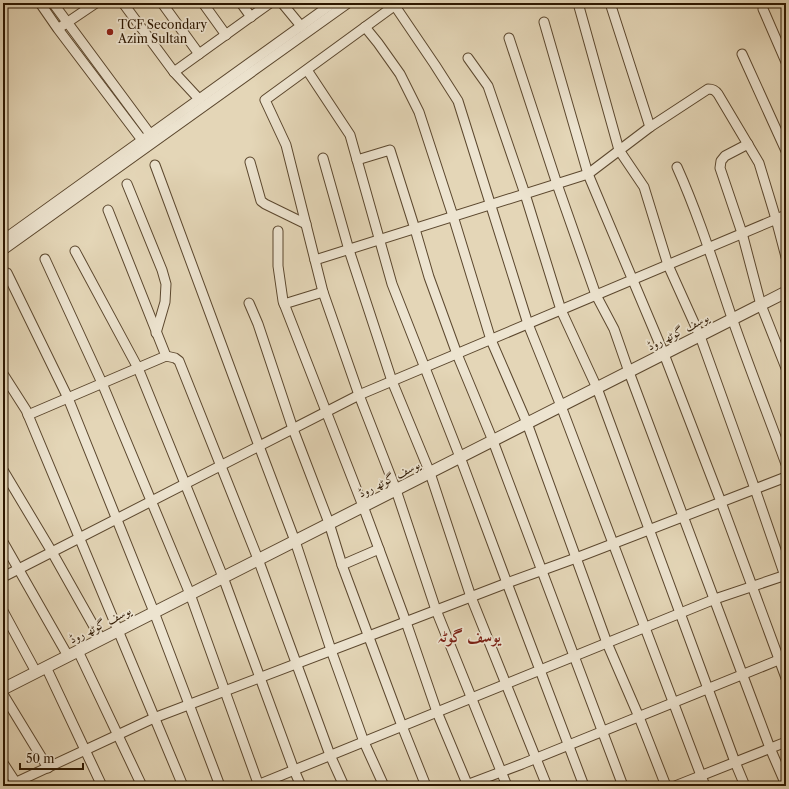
<svg xmlns="http://www.w3.org/2000/svg" width="789" height="789" viewBox="0 0 789 789" font-family="'Libre Caslon Text',Amiri,serif">
  <style>
    .lines { fill: none; stroke-linecap: round; stroke-linejoin: round }
    .minor-casing { stroke: #5b472e; stroke-width: 11 }
    .tertiary-casing { stroke: #5b472e; stroke-width: 13 }
    .minor { stroke: #ede4d0; stroke-width: 9 }
    .tertiary { stroke: #ede4d0; stroke-width: 11 }
    .poi-dot { fill: #8f2418; stroke: #ede4d0; stroke-width: 1.5 }
    .labels { text-anchor: middle; stroke-width: 3.5; stroke-linejoin: round; paint-order: stroke }
    .poi-label { font-size: 12px; fill: #2d1700; stroke: #ede4d0; text-anchor: start }
    .street-label { font-size: 12px; fill: #2d1700; stroke: #ede4d0 }
    .district-label { font-size: 16px; font-weight: bold; fill: #7a1f14; stroke: #ede4d0 }
  </style>
  <rect width="100%" height="100%" fill="#e4d6b7"/>
  <filter id="stains"><feTurbulence type="fractalNoise" baseFrequency=".005" numOctaves="4"/><feColorMatrix values="0 0 0 0 .2 0 0 0 0 .09 0 0 0 0 .02 0 0 0 .5 -.17"/></filter>
  <radialGradient id="worn" r=".72"><stop offset=".6" stop-color="#630" stop-opacity="0"/><stop offset="1" stop-color="#630" stop-opacity=".3"/></radialGradient>
  <g class="lines">
    <g class="minor-casing">
      <g id="minor">
        <path d="M 40,3 L 58,29 L 142,140 L 146,144"/>
        <path d="M 53,3 L 150,134 L 155,137"/>
        <path d="M 123,3 L 174,72 L 199,99"/>
        <path d="M 162,3 L 199,54"/>
        <path d="M 203,3 L 226,35"/>
        <path d="M 241,3 L 251,17"/>
        <path d="M 282,3 L 301,26"/>
        <path d="M 398,3 L 265,100 L 286,145 L 323,292 L 359,395 L 396,490 L 436,610 L 507,786"/>
        <path d="M 578,3 L 619,150 L 644,187 L 668,265 L 700,336 L 755,489 L 786,579"/>
        <path d="M 395,6 L 435,65 L 458,101 L 528,324 L 561,406 L 705,786"/>
        <path d="M 611,6 L 650,127"/>
        <path d="M 763,9 L 786,62"/>
        <path d="M 544,22 L 588,174 L 664,354 L 721,502 L 786,678"/>
        <path d="M 62,26 L 96,3"/>
        <path d="M 365,27 L 378,43 L 400,74 L 419,112 L 453,216 L 491,340 L 527,423 L 607,643 L 639,717 L 666,786"/>
        <path d="M 509,38 L 557,184 L 596,295 L 614,329 L 629,372 L 770,748 L 786,785"/>
        <path d="M 742,54 L 786,151"/>
        <path d="M 468,58 L 488,86 L 525,194 L 561,310 L 597,388 L 735,762 L 745,786"/>
        <path d="M 307,70 L 350,135 L 392,284 L 460,457 L 507,583 L 584,786"/>
        <path d="M 174,72 L 270,3"/>
        <path d="M 748,144 L 725,156 L 721,161 L 720,168 L 742,233 L 761,305 L 786,368"/>
        <path d="M 323,158 L 349,250 L 392,381 L 430,473 L 471,597 L 547,786"/>
        <path d="M 357,160 L 390,150 L 415,229 L 429,277 L 457,354 L 493,441 L 623,786"/>
        <path d="M 250,162 L 261,201 L 265,204 L 306,224"/>
        <path d="M 155,165 L 259,446 L 295,541 L 331,650 L 364,742 L 384,786"/>
        <path d="M 677,167 C 699,216 715,268 732,318 C 749,367 768,415 786,464"/>
        <path d="M 127,184 L 162,270 L 166,284 L 165,302 L 156,333"/>
        <path d="M 108,210 L 166,356"/>
        <path d="M 278,231 L 278,266 L 283,301 L 363,506 L 406,622 L 437,712 L 468,786"/>
        <path d="M 3,240 L 333,3"/>
        <path d="M 3,250 L 348,3"/>
        <path d="M 75,251 L 138,368 L 223,577 L 294,770 L 301,786"/>
        <path d="M 45,259 L 102,383 L 190,594 L 259,786"/>
        <path d="M 315,260 L 588,174 L 650,127 L 708,89 C 713,89 715,90 718,94 L 759,163 L 776,219 L 786,257"/>
        <path d="M 7,273 L 68,398 L 154,612 L 220,786"/>
        <path d="M 249,303 L 258,324 L 293,429 L 329,523 L 342,565 L 402,726 L 426,786"/>
        <path d="M 284,304 L 323,292"/>
        <path d="M 3,374 L 26,410 L 183,786"/>
        <path d="M 28,415 L 166,356 L 175,358 L 179,361 L 258,559 L 330,755 L 344,786"/>
        <path d="M 3,470 L 52,552 L 101,639"/>
        <path d="M 3,542 L 68,656"/>
        <path d="M 342,565 L 379,549"/>
        <path d="M 3,577 L 359,395 L 786,215"/>
        <path d="M 3,611 L 36,672"/>
        <path d="M 78,651 L 142,786"/>
        <path d="M 46,667 L 102,786"/>
        <path d="M 3,694 L 48,768"/>
        <path d="M 3,763 L 18,786"/>
        <path d="M 8,786 L 154,718 L 369,636 L 507,583 L 576,558 L 786,477"/>
        <path d="M 255,786 L 715,599 L 786,575"/>
        <path d="M 464,786 L 522,764 L 786,657"/>
        <path d="M 675,786 L 786,742"/>
      </g>
    </g>
    <g class="tertiary-casing">
      <path id="tertiary" d="M 3,689 L 786,292"/>
    </g>
    <use href="#minor" class="minor"/>
    <use href="#tertiary" class="tertiary"/>
  </g>
  <circle class="poi-dot" cx="110" cy="32" r="4"/>
  <g class="labels">
    <g class="poi-label">
      <text x="118" y="29">TCF Secondary<tspan x="118" dy="14">Azim Sultan</tspan></text>
    </g>
    <g class="street-label">
      <text transform="translate(678 332) rotate(-27)" y="4">یوسف گوٹھ روڈ</text>
      <text transform="translate(389 479) rotate(-27)" y="4">یوسف گوٹھ روڈ</text>
      <text transform="translate(100 625) rotate(-27)" y="4">یوسف گوٹھ روڈ</text>
    </g>
    <g class="district-label">
      <text x="469" y="642">یوسف گوٹہ</text>
    </g>
  </g>
  <rect width="789" height="789" fill="none" stroke="#e4d6b7" stroke-width="16"/>
  <rect x="4" y="4" width="781" height="781" fill="none" stroke="#2d1700" stroke-width="2"/>
  <rect x="8" y="8" width="773" height="773" fill="none" stroke="#2d1700"/>
  <path d="M20 763v6h63v-6" fill="none" stroke="#2d1700" stroke-width="2"/>
  <text x="26" y="763" font-size="12" fill="#2d1700" stroke="#ede4d0" stroke-width="3" paint-order="stroke">50 m</text>
  <rect width="100%" height="100%" filter="url(#stains)"/>
  <rect width="100%" height="100%" fill="url(#worn)"/>
</svg>
